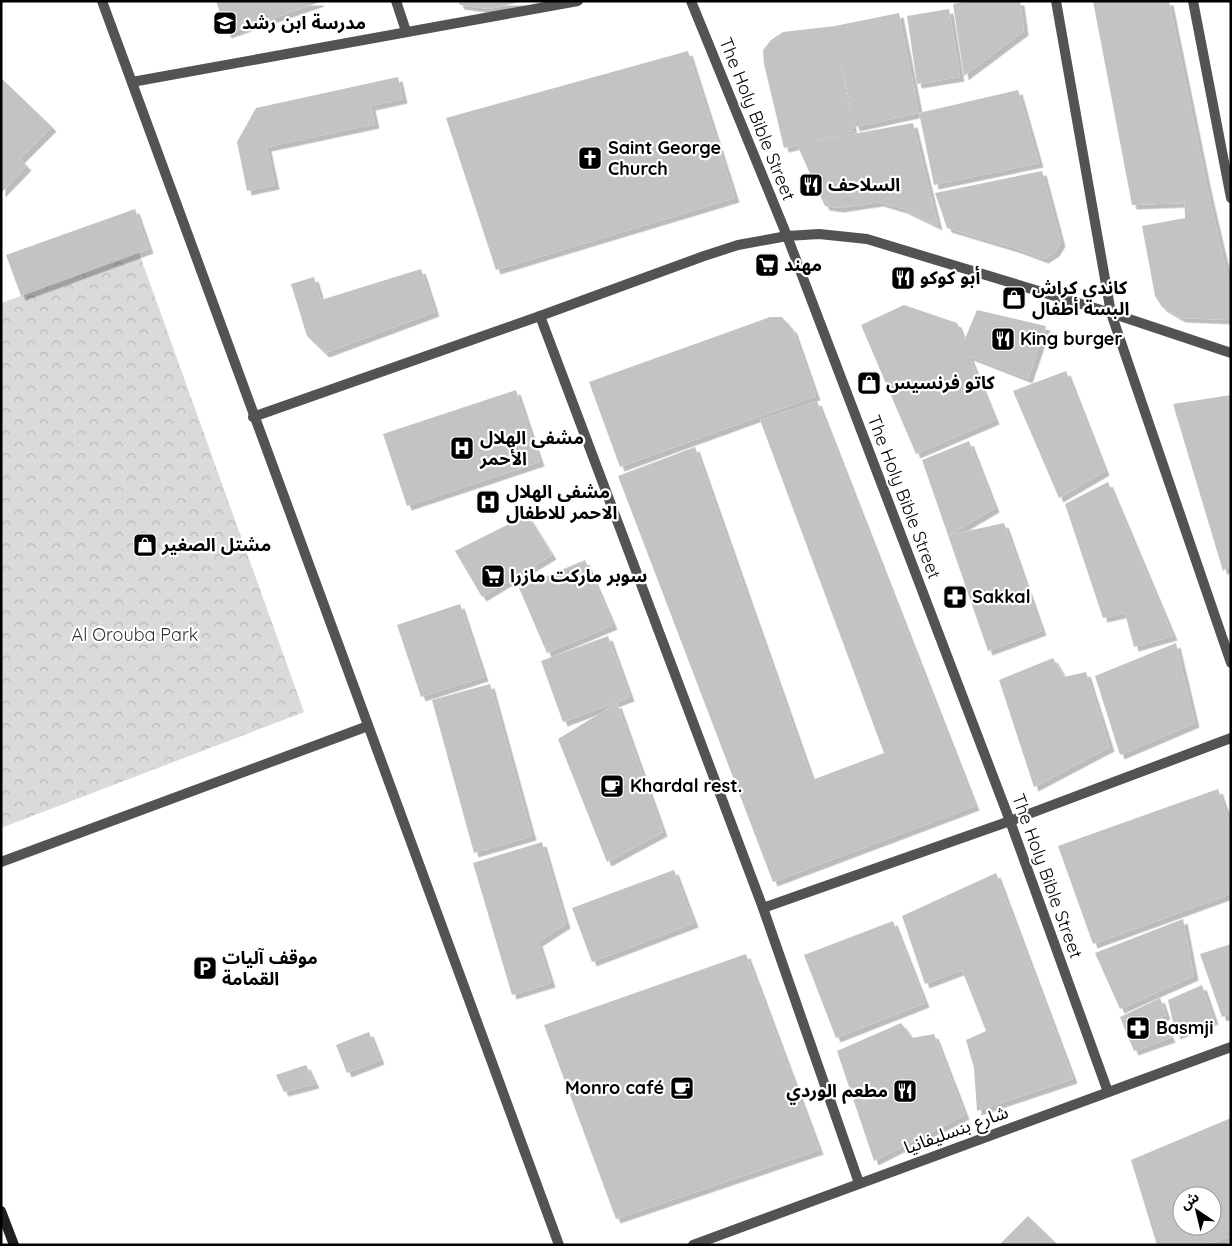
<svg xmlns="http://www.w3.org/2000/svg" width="1232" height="1246" viewBox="0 0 1232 1246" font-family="Quicksand,'Noto Sans Arabic',sans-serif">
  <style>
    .park { fill: url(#park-crowns) }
    .building { fill: #c3c3c3; fill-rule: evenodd; filter: url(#shadow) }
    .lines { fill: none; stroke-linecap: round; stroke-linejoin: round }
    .street { stroke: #535353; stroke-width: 10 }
    .secondary { stroke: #202020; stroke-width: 10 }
    .labels { text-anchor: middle; stroke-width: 4.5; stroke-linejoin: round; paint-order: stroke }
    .poi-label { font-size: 18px; font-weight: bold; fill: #000; stroke: #fff; text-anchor: start }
    .street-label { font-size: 18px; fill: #000; stroke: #fff }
    .park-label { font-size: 18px; fill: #313131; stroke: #fff }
  </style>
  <defs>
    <pattern id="park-crowns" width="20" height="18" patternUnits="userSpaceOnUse" patternTransform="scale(1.25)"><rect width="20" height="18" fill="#dadada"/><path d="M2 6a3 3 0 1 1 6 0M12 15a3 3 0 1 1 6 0" fill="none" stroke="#b9b9b9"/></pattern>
    <filter id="shadow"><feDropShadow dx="4.5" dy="4.5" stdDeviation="0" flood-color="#0004"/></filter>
  </defs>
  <rect width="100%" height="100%" fill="#fff"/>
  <path class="park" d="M 138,250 L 304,712 L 1,828 L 1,303 L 89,271 Z"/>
  <g class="building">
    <path d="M 216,1 L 319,1 L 320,2 L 227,34 Z"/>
    <path d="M 458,1 L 520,1 L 520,2 L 489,9 L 460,5 Z"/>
    <path d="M 969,1 L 1020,1 L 1024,31 L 964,76 L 953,4 Z"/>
    <path d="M 1093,1 L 1169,1 L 1208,191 L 1231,290 L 1231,320 L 1181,318 L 1162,307 L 1155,296 L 1142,226 L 1185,218 L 1184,195 L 1183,203 L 1132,205 Z"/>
    <path d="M 949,9 L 960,77 L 917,84 L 907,16 Z"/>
    <path d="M 899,13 L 919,113 L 855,127 L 840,58 L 853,131 L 809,142 L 913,123 L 938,226 L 903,209 L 879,202 L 839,208 L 825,206 L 797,145 L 784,148 L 764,64 L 763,50 L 771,40 L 783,32 L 835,26 Z"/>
    <path d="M 688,51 L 735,198 L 496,270 L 446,118 Z"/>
    <path d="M 398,77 L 403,99 L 371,106 L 375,124 L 267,147 L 275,185 L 247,191 L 237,142 L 256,108 Z"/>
    <path d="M 1,78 L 52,127 L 20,159 L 27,166 L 1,193 Z"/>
    <path d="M 1018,90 L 1039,163 L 934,185 L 919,113 Z"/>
    <path d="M 1042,171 L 1061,242 L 1055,252 L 1044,259 L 1017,249 L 947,228 L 935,193 Z"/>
    <path d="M 135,209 L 149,249 L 21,296 L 6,255 Z"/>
    <path d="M 421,269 L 435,312 L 325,353 L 307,336 L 291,284 L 314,277 L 321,300 Z"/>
    <path d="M 904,305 L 957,323 L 964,341 L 977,310 L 1046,326 L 1028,379 L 969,356 L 995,420 L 916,454 L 861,325 Z"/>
    <path d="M 770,317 L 782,317 L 793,330 L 816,396 L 620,467 L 589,382 Z"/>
    <path d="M 1066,371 L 1105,471 L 1059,498 L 1013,391 Z"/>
    <path d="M 516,390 L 540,462 L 407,506 L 383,434 Z"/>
    <path d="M 1231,395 L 1231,564 L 1223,571 L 1173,404 Z"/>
    <path d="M 817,401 L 975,806 L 773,882 L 618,476 L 695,447 L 812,780 L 884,753 L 760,420 Z"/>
    <path d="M 969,441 L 995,508 L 949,535 L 1004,523 L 1042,631 L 988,651 L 922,460 Z"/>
    <path d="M 1108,482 L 1173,636 L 1134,647 L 1125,613 L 1103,618 L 1065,504 Z"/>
    <path d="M 527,515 L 552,555 L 482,597 L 455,551 Z"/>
    <path d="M 585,560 L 613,625 L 547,653 L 519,588 Z"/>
    <path d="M 460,604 L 484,677 L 421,697 L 397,625 Z"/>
    <path d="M 608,636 L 630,697 L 563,722 L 541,661 Z"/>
    <path d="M 1176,643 L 1195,723 L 1120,755 L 1095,676 Z"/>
    <path d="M 1053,658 L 1064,677 L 1086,672 L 1110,747 L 1034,787 L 999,680 Z"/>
    <path d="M 490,684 L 532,836 L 474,853 L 432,700 Z"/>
    <path d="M 617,703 L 663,832 L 607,862 L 558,739 Z"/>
    <path d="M 1218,789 L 1231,826 L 1231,894 L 1093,944 L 1058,846 Z"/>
    <path d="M 542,842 L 566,924 L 538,942 L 551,983 L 512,995 L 473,863 Z"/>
    <path d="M 674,870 L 694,923 L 592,962 L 572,908 Z"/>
    <path d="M 996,873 L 1073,1079 L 977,1111 L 974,1068 L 966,1040 L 986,1031 L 962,970 L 925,984 L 902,916 Z"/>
    <path d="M 1183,919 L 1194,976 L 1120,1009 L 1095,953 Z"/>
    <path d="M 893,921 L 925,1003 L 836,1038 L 804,955 Z"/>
    <path d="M 1231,944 L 1231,1013 L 1222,1017 L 1200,954 Z"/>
    <path d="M 746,954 L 819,1150 L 616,1219 L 544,1025 Z"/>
    <path d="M 1202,985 L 1214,1020 L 1176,1035 L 1168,1000 Z"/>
    <path d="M 1160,998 L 1166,1015 L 1161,1017 L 1171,1038 L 1134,1051 L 1120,1017 Z"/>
    <path d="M 901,1023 L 912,1038 L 934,1034 L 965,1115 L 874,1161 L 837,1051 Z"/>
    <path d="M 369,1032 L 380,1060 L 347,1073 L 336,1045 Z"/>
    <path d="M 306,1065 L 315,1084 L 284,1092 L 276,1075 Z"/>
    <path d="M 1231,1118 L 1231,1236 L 1208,1245 L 1157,1245 L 1131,1160 ZM 1182,1196 L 1212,1196 L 1212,1226 L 1182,1226 Z"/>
    <path d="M 1028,1216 L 1058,1245 L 999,1245 Z"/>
  </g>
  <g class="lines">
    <g class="street">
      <path d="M 102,1 C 253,416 407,830 559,1245"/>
      <path d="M 396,1 L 406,31"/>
      <path d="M 691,1 L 787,236 L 1010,821 L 1108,1092"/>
      <path d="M 1056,1 L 1111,313 L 1231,663"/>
      <path d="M 1193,1 L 1231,198"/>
      <path d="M 132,82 L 578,1"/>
      <path d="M 540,316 L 763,908 L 859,1183"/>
      <path d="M 253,417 L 540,316 L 704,256 L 738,245 L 787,236 L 819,234 L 867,239 L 1111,313 L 1231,353"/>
      <path d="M 1,862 L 368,726"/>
      <path d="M 763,908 L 1010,821 L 1231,738"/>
      <path d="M 693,1245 L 1231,1047"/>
    </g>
    <path class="secondary" d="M 1,1211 L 14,1245"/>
  </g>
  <defs>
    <g id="school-square" transform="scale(1.25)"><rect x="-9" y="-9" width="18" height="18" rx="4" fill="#000" stroke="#fff"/><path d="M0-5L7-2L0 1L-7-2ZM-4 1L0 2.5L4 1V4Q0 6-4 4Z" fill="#fff"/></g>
    <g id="church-square" transform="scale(1.25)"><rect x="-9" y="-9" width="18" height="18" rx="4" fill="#000" stroke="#fff"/><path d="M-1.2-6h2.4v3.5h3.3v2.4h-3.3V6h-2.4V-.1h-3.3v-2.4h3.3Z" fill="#fff"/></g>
    <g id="restaurant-square" transform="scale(1.25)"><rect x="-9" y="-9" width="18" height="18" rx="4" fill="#000" stroke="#fff"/><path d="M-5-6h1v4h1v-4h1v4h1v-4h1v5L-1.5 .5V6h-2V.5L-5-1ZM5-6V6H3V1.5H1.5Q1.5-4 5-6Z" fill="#fff"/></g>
    <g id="supermarket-square" transform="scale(1.25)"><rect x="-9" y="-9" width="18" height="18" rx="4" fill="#000" stroke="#fff"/><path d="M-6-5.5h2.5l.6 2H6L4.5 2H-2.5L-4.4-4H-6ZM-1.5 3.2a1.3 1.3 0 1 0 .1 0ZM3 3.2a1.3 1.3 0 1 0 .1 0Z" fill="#fff"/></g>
    <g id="shop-square" transform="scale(1.25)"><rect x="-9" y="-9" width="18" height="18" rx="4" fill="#000" stroke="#fff"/><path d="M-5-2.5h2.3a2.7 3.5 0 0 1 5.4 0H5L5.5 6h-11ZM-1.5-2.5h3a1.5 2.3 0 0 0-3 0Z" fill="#fff"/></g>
    <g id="hospital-square" transform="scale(1.25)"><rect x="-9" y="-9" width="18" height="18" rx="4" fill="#000" stroke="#fff"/><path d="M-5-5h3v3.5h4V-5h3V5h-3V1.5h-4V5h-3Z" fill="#fff"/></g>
    <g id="pharmacy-square" transform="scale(1.25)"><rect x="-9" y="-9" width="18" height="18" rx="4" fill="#000" stroke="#fff"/><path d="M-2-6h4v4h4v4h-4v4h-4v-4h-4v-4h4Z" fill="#fff"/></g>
    <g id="cafe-square" transform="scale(1.25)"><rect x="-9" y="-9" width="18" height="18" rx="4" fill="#000" stroke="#fff"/><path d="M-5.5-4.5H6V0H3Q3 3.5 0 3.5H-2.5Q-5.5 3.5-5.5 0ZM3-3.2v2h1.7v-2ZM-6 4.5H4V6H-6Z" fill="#fff"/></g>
    <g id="parking-square" transform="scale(1.25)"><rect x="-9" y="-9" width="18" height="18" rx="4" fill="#000" stroke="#fff"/><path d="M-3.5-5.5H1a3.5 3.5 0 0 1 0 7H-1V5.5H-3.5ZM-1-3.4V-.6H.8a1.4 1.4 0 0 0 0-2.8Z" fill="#fff"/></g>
  </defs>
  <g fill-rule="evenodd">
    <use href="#school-square" x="225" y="23"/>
    <use href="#church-square" x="590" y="158"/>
    <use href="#restaurant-square" x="811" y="185"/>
    <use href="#supermarket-square" x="767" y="265"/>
    <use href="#restaurant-square" x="903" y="278"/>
    <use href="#shop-square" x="1014" y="298"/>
    <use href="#restaurant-square" x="1003" y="339"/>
    <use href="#shop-square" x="869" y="383"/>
    <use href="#hospital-square" x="462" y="448"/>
    <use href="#hospital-square" x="488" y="502"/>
    <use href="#shop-square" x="145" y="545"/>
    <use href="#supermarket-square" x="493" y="576"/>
    <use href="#pharmacy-square" x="955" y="597"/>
    <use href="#cafe-square" x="612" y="786"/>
    <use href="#parking-square" x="205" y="968"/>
    <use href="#pharmacy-square" x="1138" y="1028"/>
    <use href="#cafe-square" x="682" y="1088"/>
    <use href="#restaurant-square" x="905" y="1091"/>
  </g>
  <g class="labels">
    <g class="poi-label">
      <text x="242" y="29">مدرسة ابن رشد</text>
      <text x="608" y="154">Saint George<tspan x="608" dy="21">Church</tspan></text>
      <text x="828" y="191">السلاحف</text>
      <text x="784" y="271">مهند</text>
      <text x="920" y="284">أبو كوكو</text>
      <text x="1032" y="294">كاندي كراش<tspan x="1032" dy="21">البسة أطفال</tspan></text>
      <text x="1020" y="345">King burger</text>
      <text x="886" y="389">كاتو فرنسيس</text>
      <text x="480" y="444">مشفى الهلال<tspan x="480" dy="21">الأحمر</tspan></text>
      <text x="506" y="498">مشفى الهلال<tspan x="506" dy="21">الاحمر للاطفال</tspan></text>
      <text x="162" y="551">مشتل الصغير</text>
      <text x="510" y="582">سوبر ماركت مازرا</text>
      <text x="972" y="603">Sakkal</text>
      <text x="630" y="792">Khardal rest.</text>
      <text x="222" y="964">موقف آليات<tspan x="222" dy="21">القمامة</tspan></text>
      <text x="1156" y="1034">Basmji</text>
      <text x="664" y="1094" text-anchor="end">Monro café</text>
      <text x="888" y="1097" text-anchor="end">مطعم الوردي</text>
    </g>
    <g class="street-label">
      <text transform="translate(757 119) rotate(68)" y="6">The Holy Bible Street</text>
      <text transform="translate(904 497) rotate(69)" y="6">The Holy Bible Street</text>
      <text transform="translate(1047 876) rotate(70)" y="6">The Holy Bible Street</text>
      <text transform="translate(956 1130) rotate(-20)" y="6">شارع بنسليفانيا</text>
    </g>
    <g class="park-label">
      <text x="135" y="641">Al Orouba Park</text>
    </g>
  </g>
  <rect width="1232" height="1246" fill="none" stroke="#000000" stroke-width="5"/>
  <g transform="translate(1197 1211) rotate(325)"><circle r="24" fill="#ffffff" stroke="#999999"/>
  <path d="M0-4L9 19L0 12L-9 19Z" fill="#000000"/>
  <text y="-8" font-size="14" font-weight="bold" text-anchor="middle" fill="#000000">ش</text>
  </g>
</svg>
